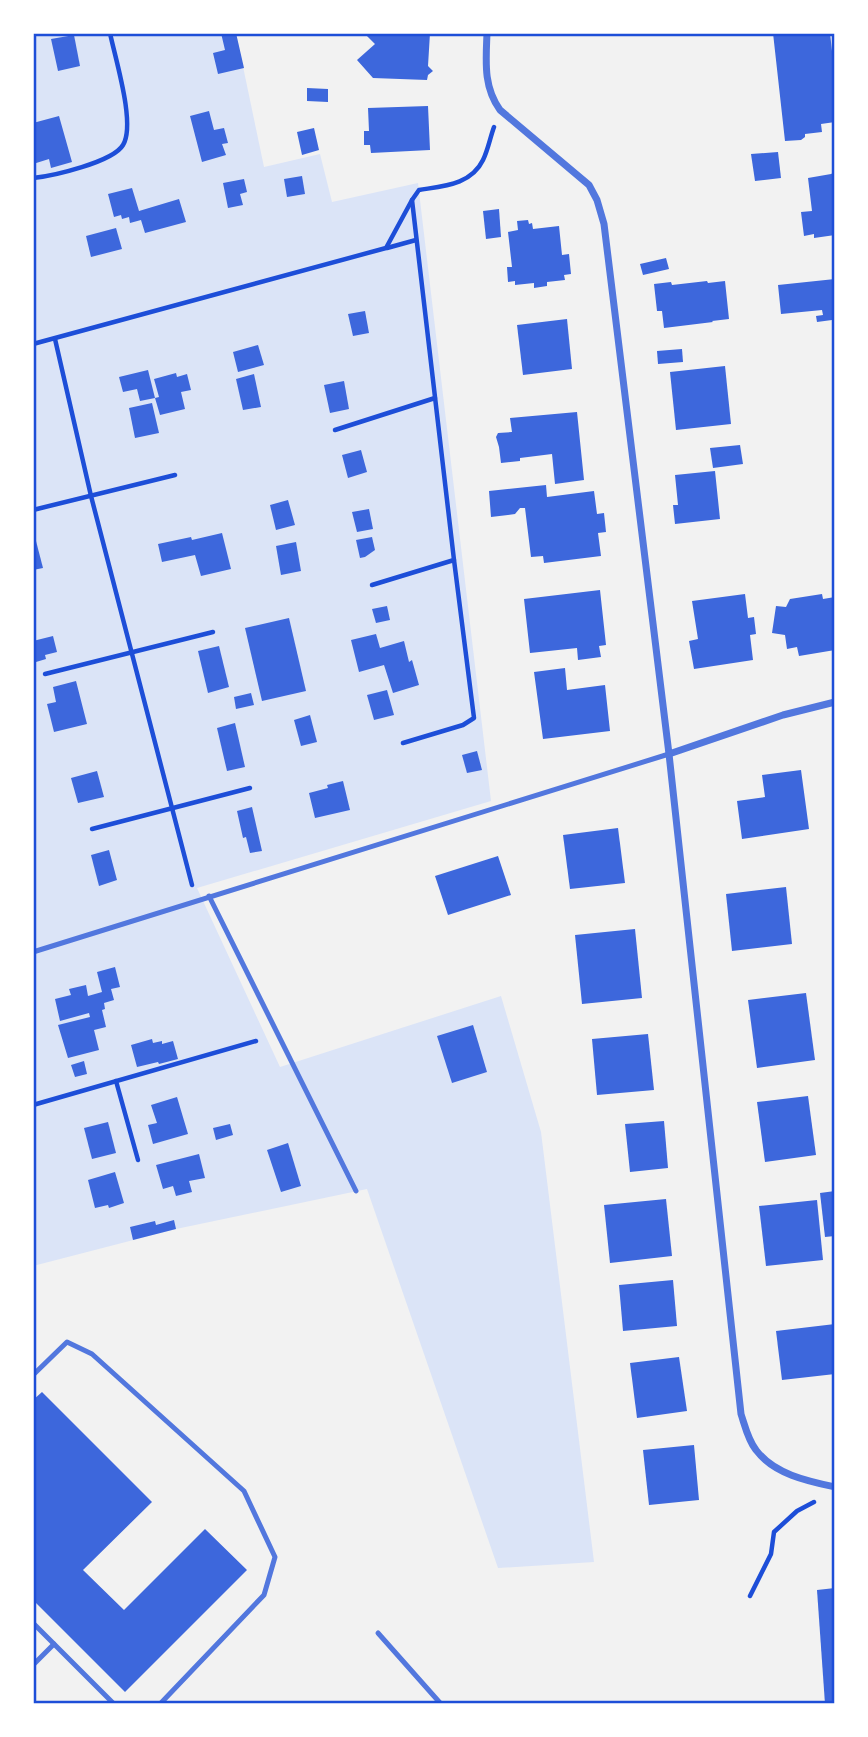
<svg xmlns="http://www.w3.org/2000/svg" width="868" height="1737" viewBox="0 0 868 1737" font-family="'Roboto Serif',serif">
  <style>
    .green { fill: #dbe4f7 }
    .building { fill: #3d67dc }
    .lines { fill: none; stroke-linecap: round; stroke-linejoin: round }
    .path { stroke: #1d4ed8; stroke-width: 4.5 }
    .service { stroke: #5277de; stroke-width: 5 }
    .minor { stroke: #5277de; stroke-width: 7 }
    .neatline { fill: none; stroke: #1d4ed8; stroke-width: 2.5 }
  </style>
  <rect width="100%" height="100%" fill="#f2f2f2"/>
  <path class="green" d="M 33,33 L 236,33 L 264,167 L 320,154 L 332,202 L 418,183 L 491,801 L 197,888 L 280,1067 L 501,996 L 541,1132 L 594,1562 L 498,1568 L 367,1189 L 176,1229 L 33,1266 Z"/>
  <g class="building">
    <path d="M 221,33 L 236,33 L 244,68 L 218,74 L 213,53 L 225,50 Z"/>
    <path d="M 364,33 L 430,33 L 428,66 L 433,71 L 428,75 L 427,80 L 373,78 L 357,60 L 375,44 Z"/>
    <path d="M 773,33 L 830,33 L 835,78 L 835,122 L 821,124 L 822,132 L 805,134 L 805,137 L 801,140 L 785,141 Z"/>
    <path d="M 74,35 L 80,66 L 58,71 L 51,39 Z"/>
    <path d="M 307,88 L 328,89 L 328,102 L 307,101 Z"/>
    <path d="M 428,106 L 430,150 L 371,153 L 370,145 L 364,145 L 364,131 L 369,131 L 368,108 Z"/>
    <path d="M 209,111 L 214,130 L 224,128 L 228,143 L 222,144 L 226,155 L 202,162 L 190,116 Z"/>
    <path d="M 59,116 L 72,162 L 51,168 L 49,159 L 33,164 L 33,123 Z"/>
    <path d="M 314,128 L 319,150 L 302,155 L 297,132 Z"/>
    <path d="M 778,152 L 781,178 L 755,181 L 751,154 Z"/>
    <path d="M 835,172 L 835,235 L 814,238 L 814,234 L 804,236 L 801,212 L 812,211 L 808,178 L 831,174 Z"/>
    <path d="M 302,176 L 305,194 L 287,197 L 284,179 Z"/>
    <path d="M 244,179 L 247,192 L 240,194 L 243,205 L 228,208 L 223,183 Z"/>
    <path d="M 132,188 L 139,211 L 179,199 L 186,222 L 145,233 L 141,220 L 130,223 L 129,217 L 122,219 L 121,215 L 114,217 L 108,194 Z"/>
    <path d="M 499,209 L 501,237 L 486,239 L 483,211 Z"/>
    <path d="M 528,220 L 529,224 L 532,223 L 533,229 L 559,226 L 562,255 L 569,254 L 571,274 L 564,275 L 565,280 L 547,282 L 547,286 L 534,288 L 534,283 L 515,285 L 515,281 L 508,282 L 507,267 L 512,267 L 508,232 L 518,230 L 517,221 Z"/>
    <path d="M 116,228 L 122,249 L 91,257 L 86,236 Z"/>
    <path d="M 666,258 L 669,269 L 643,275 L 640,264 Z"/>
    <path d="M 835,279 L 835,331 L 833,331 L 832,320 L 817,322 L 816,316 L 823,315 L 822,310 L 781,314 L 778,285 Z"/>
    <path d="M 707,281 L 708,283 L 725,281 L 729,319 L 712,321 L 713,322 L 664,328 L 662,311 L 657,311 L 654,284 L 671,282 L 672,285 Z"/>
    <path d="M 365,311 L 369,333 L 353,336 L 348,314 Z"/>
    <path d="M 567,319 L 572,369 L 523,375 L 517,325 Z"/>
    <path d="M 258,345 L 264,365 L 238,372 L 233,352 Z"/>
    <path d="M 682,349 L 683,362 L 658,364 L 657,351 Z"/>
    <path d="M 725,366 L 731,424 L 676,430 L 670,372 Z"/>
    <path d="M 148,370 L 155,398 L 140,401 L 137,389 L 123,392 L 119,377 Z"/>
    <path d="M 176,373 L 177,377 L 187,374 L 191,390 L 181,392 L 185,409 L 160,415 L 155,398 L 159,397 L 154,379 Z"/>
    <path d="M 254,374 L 261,407 L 243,410 L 236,379 Z"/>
    <path d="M 344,381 L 349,409 L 330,413 L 324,385 Z"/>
    <path d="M 152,403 L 159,433 L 135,438 L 129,408 Z"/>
    <path d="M 577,412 L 584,480 L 555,484 L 552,454 L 520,458 L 520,461 L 501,463 L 499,447 L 496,437 L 498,433 L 512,432 L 510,418 Z"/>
    <path d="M 740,445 L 743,464 L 713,468 L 710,448 Z"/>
    <path d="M 361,450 L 367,472 L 348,478 L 342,455 Z"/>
    <path d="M 715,471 L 720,519 L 675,524 L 673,505 L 678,505 L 675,475 Z"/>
    <path d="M 546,485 L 547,497 L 594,491 L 597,514 L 604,513 L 606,532 L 598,533 L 601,556 L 544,563 L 543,556 L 531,557 L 525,508 L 520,508 L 515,514 L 491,517 L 489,491 Z"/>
    <path d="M 288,500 L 295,525 L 276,530 L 270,505 Z"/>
    <path d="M 369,509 L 373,529 L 357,532 L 352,512 Z"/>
    <path d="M 222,533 L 231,569 L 201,576 L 195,555 L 162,562 L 158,544 L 191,537 L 192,540 Z"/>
    <path d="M 372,537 L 375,550 L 365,557 L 360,558 L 356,540 Z"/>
    <path d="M 36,541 L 43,568 L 33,570 L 33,542 Z"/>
    <path d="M 296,542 L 301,571 L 281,575 L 276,546 Z"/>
    <path d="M 600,590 L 606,645 L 599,646 L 601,657 L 578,660 L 577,648 L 530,653 L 524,599 Z"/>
    <path d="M 745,594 L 748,618 L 754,617 L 756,634 L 750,635 L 753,660 L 694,669 L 689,641 L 698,639 L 692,601 Z"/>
    <path d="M 822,594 L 823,599 L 835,597 L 835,650 L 799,656 L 797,647 L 787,649 L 785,635 L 772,633 L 776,606 L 786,607 L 790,599 Z"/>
    <path d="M 387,606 L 390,620 L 376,623 L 372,609 Z"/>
    <path d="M 289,618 L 306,691 L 262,701 L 245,628 Z"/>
    <path d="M 376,634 L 380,648 L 404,641 L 409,662 L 412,660 L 419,685 L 393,693 L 384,665 L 359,672 L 351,640 Z"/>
    <path d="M 53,636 L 57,652 L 45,655 L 46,659 L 36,662 L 35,659 L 33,659 L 33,641 Z"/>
    <path d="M 219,646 L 229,687 L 208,693 L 198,651 Z"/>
    <path d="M 565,668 L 567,690 L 605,685 L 610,731 L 543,739 L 534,672 Z"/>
    <path d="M 76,681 L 87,724 L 54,732 L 47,704 L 56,702 L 53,687 Z"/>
    <path d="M 387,690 L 394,715 L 374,720 L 367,695 Z"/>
    <path d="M 251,693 L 254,705 L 236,709 L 234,697 Z"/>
    <path d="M 310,715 L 317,742 L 301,746 L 294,720 Z"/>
    <path d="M 235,723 L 245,767 L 227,771 L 217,728 Z"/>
    <path d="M 477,751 L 482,770 L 467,773 L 462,755 Z"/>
    <path d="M 801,770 L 809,829 L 742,839 L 737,801 L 765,797 L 762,775 Z"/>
    <path d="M 97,771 L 104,797 L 78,803 L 71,778 Z"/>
    <path d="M 343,781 L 350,810 L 315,818 L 309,793 L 328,788 L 327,785 Z"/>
    <path d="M 252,807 L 262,851 L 250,853 L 246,837 L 243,838 L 237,811 Z"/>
    <path d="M 618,828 L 625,883 L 570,889 L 563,835 Z"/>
    <path d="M 109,850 L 117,880 L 99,886 L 91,855 Z"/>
    <path d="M 498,856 L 511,895 L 448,915 L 435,876 Z"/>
    <path d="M 786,887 L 792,944 L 732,951 L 726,894 Z"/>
    <path d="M 635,929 L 642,998 L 582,1004 L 575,935 Z"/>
    <path d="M 115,967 L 120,987 L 111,989 L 114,1000 L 104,1003 L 105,1009 L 102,1010 L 106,1027 L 94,1030 L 99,1050 L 68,1058 L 58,1025 L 90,1017 L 89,1013 L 60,1021 L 55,999 L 71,995 L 69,989 L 86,985 L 88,996 L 102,992 L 97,972 Z"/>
    <path d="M 806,993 L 815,1060 L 757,1068 L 748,1000 Z"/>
    <path d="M 473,1025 L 487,1072 L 452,1083 L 437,1036 Z"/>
    <path d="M 648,1034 L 654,1090 L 597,1095 L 592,1039 Z"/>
    <path d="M 152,1039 L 153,1043 L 162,1041 L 162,1044 L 173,1041 L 178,1059 L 159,1064 L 158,1062 L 137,1067 L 131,1045 Z"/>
    <path d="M 84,1061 L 87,1074 L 75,1077 L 71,1065 Z"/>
    <path d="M 808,1096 L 816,1155 L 765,1162 L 757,1102 Z"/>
    <path d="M 177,1097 L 188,1134 L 153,1144 L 148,1125 L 157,1123 L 151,1105 Z"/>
    <path d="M 664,1121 L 668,1168 L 630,1172 L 625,1124 Z"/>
    <path d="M 108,1122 L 116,1153 L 92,1159 L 84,1128 Z"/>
    <path d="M 230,1124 L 233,1135 L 216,1140 L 213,1128 Z"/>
    <path d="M 288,1143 L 301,1186 L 281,1192 L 267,1150 Z"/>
    <path d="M 199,1154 L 205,1178 L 189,1181 L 192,1192 L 176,1196 L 173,1186 L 163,1189 L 156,1165 Z"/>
    <path d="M 115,1172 L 124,1203 L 109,1208 L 108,1205 L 95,1208 L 88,1180 Z"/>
    <path d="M 835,1191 L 835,1236 L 825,1237 L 820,1193 Z"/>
    <path d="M 666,1199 L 672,1256 L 610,1263 L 604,1205 Z"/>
    <path d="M 817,1200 L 823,1260 L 766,1266 L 759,1206 Z"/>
    <path d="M 174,1220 L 176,1229 L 133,1240 L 130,1227 L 155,1221 L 156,1225 Z"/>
    <path d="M 673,1280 L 677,1326 L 623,1331 L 619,1285 Z"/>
    <path d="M 835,1324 L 835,1374 L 782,1380 L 776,1331 Z"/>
    <path d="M 679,1357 L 687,1411 L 637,1418 L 630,1363 Z"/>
    <path d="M 42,1392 L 152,1502 L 83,1570 L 124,1610 L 205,1529 L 247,1570 L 125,1692 L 33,1600 L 33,1400 Z"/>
    <path d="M 694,1445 L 699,1500 L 649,1505 L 643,1450 Z"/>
    <path d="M 835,1588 L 835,1704 L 825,1704 L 817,1590 Z"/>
  </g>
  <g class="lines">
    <g class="path">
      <path d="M 33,178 C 53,176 113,162 123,145 C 136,124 115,58 110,33"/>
      <path d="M 387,248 L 416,240"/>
      <path d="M 55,339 L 91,496 L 192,885"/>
      <path d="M 33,344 L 386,248 L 412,200 L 419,190 C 443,186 471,185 483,160 C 488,150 490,138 494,127"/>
      <path d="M 335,430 L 435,398"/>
      <path d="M 33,510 L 175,475"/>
      <path d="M 372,585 L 454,560"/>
      <path d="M 45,674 L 213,632"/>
      <path d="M 403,743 L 463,725 L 474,718 L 454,560 L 412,200"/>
      <path d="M 92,829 L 250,788"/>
      <path d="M 116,1081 L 138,1160"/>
      <path d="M 33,1105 L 256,1041"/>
      <path d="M 750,1596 L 771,1554 L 774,1532 L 797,1511 L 814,1502"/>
    </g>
    <g class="service">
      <path d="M 209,896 L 356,1191"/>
      <path d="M 33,952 L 669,754"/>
      <path d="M 33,1375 L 67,1342 L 92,1354 L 244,1491 L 275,1557 L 264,1595 L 160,1704"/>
      <path d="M 33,1623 L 114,1704"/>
      <path d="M 378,1633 L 441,1704"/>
      <path d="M 33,1665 L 54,1644"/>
    </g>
    <g class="minor">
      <path d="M 487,33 C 486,61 483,86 500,110 L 589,185 L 597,200 L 604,224 L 669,754 L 741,1414 C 745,1426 748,1440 756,1450 C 774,1474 807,1481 835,1487"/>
      <path d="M 669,754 L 783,715 L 835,702"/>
    </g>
  </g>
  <rect width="868" height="1737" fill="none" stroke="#ffffff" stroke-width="70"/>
  <rect x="35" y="35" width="798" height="1667" class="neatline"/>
</svg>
